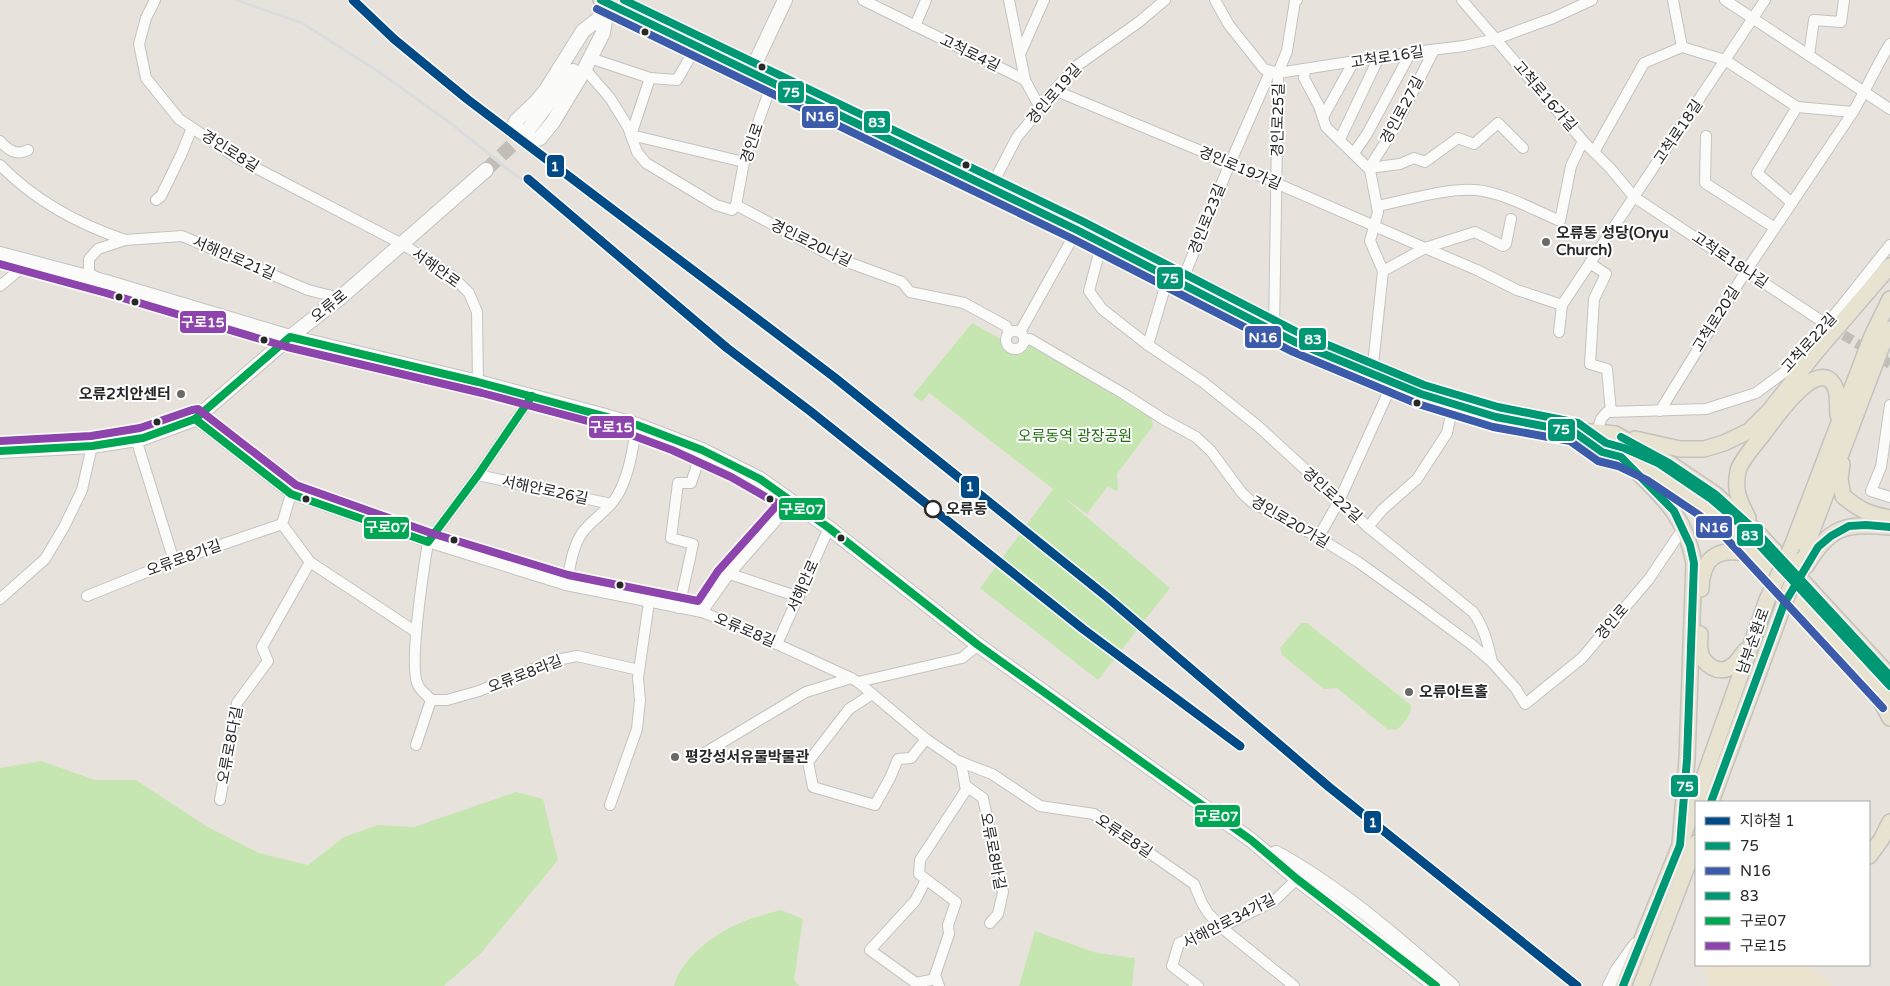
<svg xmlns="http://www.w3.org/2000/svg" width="1890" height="986" viewBox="0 0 1890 986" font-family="'Varela Round','Noto Sans KR',sans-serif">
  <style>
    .education { fill: #ece3cf }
    .green { fill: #c6e6b1 }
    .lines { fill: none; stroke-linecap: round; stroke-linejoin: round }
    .street-tunnel { stroke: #c1beb8; stroke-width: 10; stroke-dasharray: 10 5; stroke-linecap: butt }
    .secondary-tunnel { stroke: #c1beb8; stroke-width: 14; stroke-dasharray: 14 7; stroke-linecap: butt }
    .street-casing { stroke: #c4c2c3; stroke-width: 12 }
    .secondary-casing { stroke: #c4c2c3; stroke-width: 16 }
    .primary-casing { stroke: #c3c2bf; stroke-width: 18 }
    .street { stroke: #fbfbfa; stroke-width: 10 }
    .secondary { stroke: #fbfbfa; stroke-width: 14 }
    .primary { stroke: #e8e2d0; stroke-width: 15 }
    .rail { stroke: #dcdcde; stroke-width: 3 }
    .primary-bridge-casing { stroke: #c3c2bf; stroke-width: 18; stroke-linecap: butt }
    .primary-bridge { stroke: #e8e2d0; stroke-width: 15 }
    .bus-1-casing { stroke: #fff; stroke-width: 11 }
    .bus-2-casing { stroke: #fff; stroke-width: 11 }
    .bus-3-casing { stroke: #fff; stroke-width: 11 }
    .bus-4-casing { stroke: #fff; stroke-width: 11 }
    .bus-5-casing { stroke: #fff; stroke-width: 11 }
    .bus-1 { stroke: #009775; stroke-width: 8 }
    .bus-2 { stroke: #3d5bab; stroke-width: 8 }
    .bus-3 { stroke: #009775; stroke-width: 8 }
    .bus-4 { stroke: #00a651; stroke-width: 8 }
    .bus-5 { stroke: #8e44ad; stroke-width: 8 }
    .metro-1-casing { stroke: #fff; stroke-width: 12 }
    .metro-1 { stroke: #004a85; stroke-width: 9 }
    .bus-dot { fill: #282828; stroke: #fff; stroke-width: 2 }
    .poi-dot { fill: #6b6967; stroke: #fff; stroke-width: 2 }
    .stop-dot { fill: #fff; stroke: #282828; stroke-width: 2.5 }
    .labels { text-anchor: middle; stroke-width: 4; stroke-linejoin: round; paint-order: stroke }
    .street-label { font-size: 15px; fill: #282828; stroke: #fff }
    .poi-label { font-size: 15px; font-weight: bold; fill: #282828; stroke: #fff; text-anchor: start }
    .park-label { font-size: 15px; fill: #226b12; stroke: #fff }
    .stop-label { font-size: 15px; font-weight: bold; fill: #282828; stroke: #fff; text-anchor: start }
    .line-badge { stroke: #fff; stroke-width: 2 }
    .badge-label { font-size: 14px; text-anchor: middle; font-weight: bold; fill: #fff }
  </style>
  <rect width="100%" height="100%" fill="#e7e3dc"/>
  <path class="education" d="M 1704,965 L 1809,965 L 1833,986 L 1709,986 Z"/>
  <g class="green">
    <path d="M 972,323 L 1001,339 C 1003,342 1003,345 1004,347 C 1011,359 1024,352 1029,344 L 1151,417 L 1153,426 L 1117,474 L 1118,490 L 1116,491 L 1108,486 L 1087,514 L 1062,496 L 1170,588 L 1098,680 L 980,588 L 1053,489 L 929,393 L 922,402 L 913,395 Z"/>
    <path d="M 1301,623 L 1307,623 L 1411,705 C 1412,715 1403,725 1396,730 L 1387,729 L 1337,688 L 1324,689 L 1282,655 L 1280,648 Z"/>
    <path d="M 41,761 L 95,780 L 136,780 L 206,826 L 259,853 L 308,865 L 344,837 L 378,825 L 414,827 L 516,792 L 543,799 L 558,860 L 481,953 L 444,986 L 0,986 L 0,768 Z"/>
    <path d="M 781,910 L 803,919 L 794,980 L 800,986 L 674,986 C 681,958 714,934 740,923 C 753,917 767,914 781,910 Z"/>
    <path d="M 1035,931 L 1097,953 L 1135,958 L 1132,986 L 1019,986 Z"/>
  </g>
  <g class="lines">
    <path class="street-tunnel" d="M 1831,327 L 1890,364"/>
    <path class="secondary-tunnel" d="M 486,170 L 528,130"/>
    <g class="street-casing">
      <g id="street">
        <path d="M 155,0 L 146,18 L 139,44 L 146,78 L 179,119 L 237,158 L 402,244 L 451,275 L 469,293 L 477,312 L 478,382"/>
        <path d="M 863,0 L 1025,80"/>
        <path d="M 1009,0 L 1025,80 L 1039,106"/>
        <path d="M 1215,0 L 1229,25 L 1264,69 L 1278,73 L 1414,52 L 1464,46 L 1496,39 L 1553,18 L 1592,0"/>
        <path d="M 1462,0 L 1584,142 L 1611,169 L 1634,197 L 1826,324"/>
        <path d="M 1673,0 L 1682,47"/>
        <path d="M 1725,0 L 1890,109"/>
        <path d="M 915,26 L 926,0"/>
        <path d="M 1020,54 L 1044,0"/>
        <path d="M 1809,55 L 1814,20 L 1841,22 L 1844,0"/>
        <path d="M 590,58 L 650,78 L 677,80 L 696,47"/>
        <path d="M 584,68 L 610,98 L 628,127 L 637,152 L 646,163 L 716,205 L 732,210 L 736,205 L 834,257 L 902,282 L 910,292 L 964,303 L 1006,326 L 1009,332"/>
        <path d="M 1305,69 L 1304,78 L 1319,106 L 1326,127 L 1370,170 L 1378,212 L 1370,241 L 1383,271 L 1372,374"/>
        <path d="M 650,78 L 631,135 L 744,162"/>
        <path d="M 1054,90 L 1230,163 L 1425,248 L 1477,270 L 1517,290 L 1562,305 L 1765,0"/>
        <path d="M 1323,117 L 1354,61"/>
        <path d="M 1706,136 L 1705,183 L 1775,228"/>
        <path d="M 1340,139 L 1379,57"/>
        <path d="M 0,141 C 8,150 16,156 28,150"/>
        <path d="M 1594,152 L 1644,63 L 1682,47 L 1725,60 L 1797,107 L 1853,112"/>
        <path d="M 1354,153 L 1367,134 L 1411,52"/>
        <path d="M 0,165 C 35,201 78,224 125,240 L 98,249 L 89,259 L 89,273 L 98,278"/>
        <path d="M 1369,168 L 1400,164 L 1414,158 L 1425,162 L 1458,138 L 1474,144 L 1498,123 L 1523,148"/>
        <path d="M 1369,168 L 1394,129 L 1434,50"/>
        <path d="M 990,189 L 1017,137 L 1032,119 L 1039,106 L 1055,89 L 1078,65 L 1139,22 L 1165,0"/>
        <path d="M 156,200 L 161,196 L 181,155 L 192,128"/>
        <path d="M 1792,203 L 1757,173 L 1797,107"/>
        <path d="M 736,205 L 744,162 L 772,83"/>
        <path d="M 1377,206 C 1409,200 1444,188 1476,190 C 1505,193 1534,210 1560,221 L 1571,166 L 1583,141"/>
        <path d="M 125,240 L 182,236 L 308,290 L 340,298"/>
        <path d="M 1102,242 L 1089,291 L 1102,309 L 1148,345 L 1203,382 L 1259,427 L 1368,527 L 1473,612 C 1484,627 1488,644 1492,662"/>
        <path d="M 1590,263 L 1606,274 L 1594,299 L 1590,364 L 1607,369 L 1611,412"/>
        <path d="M 1383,271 L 1425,248 L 1475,232 L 1503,246 L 1506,244 L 1511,219"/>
        <path d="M 1181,284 L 1228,168 L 1270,72"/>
        <path d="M 0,286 L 29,262"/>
        <circle cx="1015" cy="340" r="9"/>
        <path d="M 1020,332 L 1077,230"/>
        <path d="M 1274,332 L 1278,73 L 1287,51 L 1295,1 L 1297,0"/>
        <path d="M 1559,332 L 1562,305"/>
        <path d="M 1024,341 L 1030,339 L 1124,394 L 1163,419 L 1196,437 L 1211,451 L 1242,493 L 1253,503 L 1316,536 L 1358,562 L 1418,605 L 1471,644 L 1492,662 L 1516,689 L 1525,704 L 1582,658 L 1649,579 L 1684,527"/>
        <path d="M 1148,345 L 1168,277"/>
        <path d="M 1890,405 L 1881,467 L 1871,491 L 1890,497"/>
        <path d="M 1660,411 L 1746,271 L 1853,112 C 1866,90 1876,66 1890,44"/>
        <path d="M 195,419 L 291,494 L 428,542 L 566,585 L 702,612 L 753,633 L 851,678 L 858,682 L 926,739 L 958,761 L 992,774 L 1040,806 L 1094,814 L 1194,884 L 1202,903 L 1208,913 L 1221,927 L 1294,986"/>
        <path d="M 1597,432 L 1601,419 L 1607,412 L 1706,409 L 1756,393 L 1787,370 L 1839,309 L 1890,245"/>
        <path d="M 136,439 L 174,561"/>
        <path d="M 478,475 L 611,504"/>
        <path d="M 291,494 L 282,524 L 310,562 L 416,632"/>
        <path d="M 1368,527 L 1382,510 L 1417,479 L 1447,433 L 1453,404"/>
        <path d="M 1318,538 L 1339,501 L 1393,382"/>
        <path d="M 428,542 C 424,567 408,668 418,685 C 420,690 427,695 431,700 L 447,700 L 479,691 L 552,661 L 577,656 L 639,670"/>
        <path d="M 428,542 L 478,475 L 532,396"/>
        <path d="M 730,574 L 799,597"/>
        <path d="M 566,585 C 570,568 572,548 582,533 C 592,519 608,511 617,496 C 630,474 632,450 637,425"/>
        <path d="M 87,596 L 174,561 L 282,524"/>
        <path d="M 0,599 L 45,559 L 64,527 L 82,490 L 92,446"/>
        <path d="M 679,608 L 693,544 L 671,538 L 678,483 L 691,483 L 702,450"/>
        <path d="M 702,612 L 726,578 L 793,501"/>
        <path d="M 777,644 L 829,528"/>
        <path d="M 858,682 L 962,658 L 978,645"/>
        <path d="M 872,694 L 849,709 L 808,762 L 813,787 L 875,805 L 890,778 L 898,759 L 911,758 L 926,739"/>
        <path d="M 416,745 L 431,700"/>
        <path d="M 703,754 L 806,692 L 851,678"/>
        <path d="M 965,785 L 983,798 L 1003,892 L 998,914 L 990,923"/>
        <path d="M 220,800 L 237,703 L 268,661 L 262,647 L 310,562"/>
        <path d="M 610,805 L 637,729 L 640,700 L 638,678 L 649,602"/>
        <path d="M 926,880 L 915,901 L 870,950 L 916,983 L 936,979"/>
        <path d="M 939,986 L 935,975 L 949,934 L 948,925 L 956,902 L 919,874 L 920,860 L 966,790 L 961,762"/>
        <path d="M 1198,986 L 1172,966 L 1179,943 L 1221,927 L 1274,901 L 1297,879"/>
      </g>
    </g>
    <g class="secondary-casing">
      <g id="secondary">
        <path d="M 606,13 L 603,33 L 582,74 L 553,122 L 540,138 L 532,141 C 524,137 517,131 515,123 L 517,120 L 537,101 L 546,90 L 583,31 Z"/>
        <path d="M 751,72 L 785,0"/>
        <path d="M 528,130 L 573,71"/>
        <path d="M 0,254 L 106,282 L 290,337 L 478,382 L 598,414 L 637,425 L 702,450 L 760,479 L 829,528 L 978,645 L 1251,840 L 1297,879 L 1436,986"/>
        <path d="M 0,451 L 92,446 L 143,438 L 195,419 L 290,337 L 340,298 L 486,170"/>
        <path d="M 1276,853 C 1340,888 1397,938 1452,986"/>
        <path d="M 1610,986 L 1618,970 L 1636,945"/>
      </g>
    </g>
    <g class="primary-casing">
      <g id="primary">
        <path d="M 601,0 L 990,189 L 1077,230 L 1295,342 L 1421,394 L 1453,404 L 1496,417 L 1574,432 L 1597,432 L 1615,434 L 1669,463 L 1715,494 L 1755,530 L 1890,676"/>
        <path d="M 1574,432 L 1602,452 L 1621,457 L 1652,471 L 1705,507 L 1731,529 L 1890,701"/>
        <path d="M 1635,439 L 1680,449 L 1704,449 L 1724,443 L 1749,431 L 1770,410 L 1816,352 L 1890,266"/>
        <path d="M 1629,464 C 1663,497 1685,515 1694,563 L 1687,759 L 1680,845"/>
        <path d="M 1842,464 L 1840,479 L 1843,496 C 1859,510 1869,514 1890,518"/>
        <path d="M 1748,518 C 1739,500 1734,491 1738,471 C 1740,461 1758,441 1764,433 C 1774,420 1817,356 1834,385 C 1839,393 1837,406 1838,415"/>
        <path d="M 1792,546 L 1872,336 L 1890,299"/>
        <path d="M 1801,560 L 1881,348 L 1890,329"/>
        <path d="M 1806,566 C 1830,526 1845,523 1890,527"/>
        <path d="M 1701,589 C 1702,552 1723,547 1755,555"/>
        <path d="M 1700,634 C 1700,639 1699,645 1700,650 C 1702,665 1720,676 1732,666 C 1737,663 1741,656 1745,651"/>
        <path d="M 1877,694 L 1890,718"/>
        <path d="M 1711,802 L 1784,604"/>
        <path d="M 1869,856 L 1881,840 L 1890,822"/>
        <path d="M 1623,986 L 1680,845 L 1767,600"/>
        <path d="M 1641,986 L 1696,843"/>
      </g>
    </g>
    <use href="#street" class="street"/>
    <use href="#secondary" class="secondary"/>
    <use href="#primary" class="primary"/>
    <path class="rail" d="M 236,0 L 302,23 L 379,72 L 449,122 L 510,171 L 570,214"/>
    <g class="primary-bridge-casing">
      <g id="primary-bridge">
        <path d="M 1767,600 L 1792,546"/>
        <path d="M 1784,604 L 1801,560"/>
      </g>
    </g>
    <use href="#primary-bridge" class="primary-bridge"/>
    <g class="bus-1-casing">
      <g id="bus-1">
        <path d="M 601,0 L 1077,230 L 1295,342 L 1421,394 L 1496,417 L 1574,432 L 1602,452 L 1621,457 L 1674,511 L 1690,545 L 1694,563 L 1687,759 L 1680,845 L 1623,986"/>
        <path d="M 1621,437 L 1669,463 L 1715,494 L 1755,530 L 1890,676"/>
        <path d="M 1711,802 L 1784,604 L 1818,547 L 1831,536 L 1849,526 L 1866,525 L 1890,527"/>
      </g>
    </g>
    <g class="bus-2-casing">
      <path id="bus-2" d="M 597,9 L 1073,239 L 1291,351 L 1418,404 L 1493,427 L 1570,441 L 1598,461 L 1618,466 L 1647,480 L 1699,515 L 1724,536 L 1883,708"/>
    </g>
    <g class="bus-3-casing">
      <path id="bus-3" d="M 624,0 L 1082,221 L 1299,333 L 1424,385 L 1498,407 L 1578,423 L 1606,443 L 1624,448 L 1658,463 L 1711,499 L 1738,522 L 1890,686"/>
    </g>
    <g class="bus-4-casing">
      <g id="bus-4">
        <path d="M 195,419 L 291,494 L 428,542 L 478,475 L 532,396"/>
        <path d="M 0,451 L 92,446 L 143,438 L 195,419 L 290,337 L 478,382 L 637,425 L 702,450 L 760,479 L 829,528 L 978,645 L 1251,840 L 1297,879 L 1436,986"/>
      </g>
    </g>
    <g class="bus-5-casing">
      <path id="bus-5" d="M 0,264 L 106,293 L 287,347 L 482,393 L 610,427 L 672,450 L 731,477 L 778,504 L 718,571 L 698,601 L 568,575 L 431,533 L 296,485 L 198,409 L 192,410 L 140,428 L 91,436 L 0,441"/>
    </g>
    <use href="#bus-1" class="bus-1"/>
    <use href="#bus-2" class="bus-2"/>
    <use href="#bus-3" class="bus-3"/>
    <use href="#bus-4" class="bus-4"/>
    <use href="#bus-5" class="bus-5"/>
    <g class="metro-1-casing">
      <g id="metro-1">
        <path d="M 353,0 L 394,39 L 467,99 L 834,377 L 1107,597 L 1329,787 L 1577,986"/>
        <path d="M 528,179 L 727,348 L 810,411 L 1083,629 L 1240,746"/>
      </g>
    </g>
    <use href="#metro-1" class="metro-1"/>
  </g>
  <g class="bus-dot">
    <circle cx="645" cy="32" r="4.5"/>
    <circle cx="762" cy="67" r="4.5"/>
    <circle cx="966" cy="165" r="4.5"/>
    <circle cx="119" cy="297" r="4.5"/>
    <circle cx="135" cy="302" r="4.5"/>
    <circle cx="264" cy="340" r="4.5"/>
    <circle cx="1417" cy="403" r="4.5"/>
    <circle cx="157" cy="422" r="4.5"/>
    <circle cx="306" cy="499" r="4.5"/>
    <circle cx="770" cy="499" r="4.5"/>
    <circle cx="841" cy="538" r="4.5"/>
    <circle cx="454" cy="540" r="4.5"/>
    <circle cx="620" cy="585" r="4.5"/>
  </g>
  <g class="poi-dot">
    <circle cx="1546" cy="242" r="5"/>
    <circle cx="181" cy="394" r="5"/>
    <circle cx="1409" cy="692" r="5"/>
    <circle cx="675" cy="757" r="5"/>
  </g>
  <circle class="stop-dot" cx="933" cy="509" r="8"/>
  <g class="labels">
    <g class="street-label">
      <text transform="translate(970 53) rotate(26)" y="5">고척로4길</text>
      <text transform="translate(1387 57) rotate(-9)" y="5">고척로16길</text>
      <text transform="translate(1054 94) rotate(-49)" y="5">경인로19길</text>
      <text transform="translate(1545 96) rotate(49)" y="5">고척로16가길</text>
      <text transform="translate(1402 110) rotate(-62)" y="5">경인로27길</text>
      <text transform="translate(1278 120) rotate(-89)" y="5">경인로25길</text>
      <text transform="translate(1678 132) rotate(-56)" y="5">고척로18길</text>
      <text transform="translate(752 143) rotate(-72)" y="5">경인로</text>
      <text transform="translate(230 151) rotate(32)" y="5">경인로8길</text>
      <text transform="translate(1240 168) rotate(23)" y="5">경인로19가길</text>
      <text transform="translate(1207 219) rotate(-68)" y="5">경인로23길</text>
      <text transform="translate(811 243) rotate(26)" y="5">경인로20나길</text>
      <text transform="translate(234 258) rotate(23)" y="5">서해안로21길</text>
      <text transform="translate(1730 260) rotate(34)" y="5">고척로18나길</text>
      <text transform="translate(436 268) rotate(36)" y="5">서해안로</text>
      <text transform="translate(329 306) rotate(-39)" y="5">오류로</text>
      <text transform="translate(1716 319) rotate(-58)" y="5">고척로20길</text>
      <text transform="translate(1809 343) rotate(-48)" y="5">고척로22길</text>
      <text transform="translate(545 490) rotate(12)" y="5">서해안로26길</text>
      <text transform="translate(1332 495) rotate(42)" y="5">경인로22길</text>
      <text transform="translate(1290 522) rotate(30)" y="5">경인로20가길</text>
      <text transform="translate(184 558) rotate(-20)" y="5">오류로8가길</text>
      <text transform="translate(803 586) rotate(-66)" y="5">서해안로</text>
      <text transform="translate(1612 622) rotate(-49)" y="5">경인로</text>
      <text transform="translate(745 630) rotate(23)" y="5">오류로8길</text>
      <text transform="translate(1753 641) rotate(-70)" y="5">남부순환로</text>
      <text transform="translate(525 674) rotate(-21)" y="5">오류로8라길</text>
      <text transform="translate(230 745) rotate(-79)" y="5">오류로8다길</text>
      <text transform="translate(1124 836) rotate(34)" y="5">오류로8길</text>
      <text transform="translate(993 851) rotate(79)" y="5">오류로8바길</text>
      <text transform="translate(1229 921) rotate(-27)" y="5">서해안로34가길</text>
    </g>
    <g class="poi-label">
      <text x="1556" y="238">오류동 성당(Oryu<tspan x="1556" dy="17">Church)</tspan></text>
      <text x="171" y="399" text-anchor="end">오류2치안센터</text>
      <text x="1419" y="697">오류아트홀</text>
      <text x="685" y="762">평강성서유물박물관</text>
    </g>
    <g class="park-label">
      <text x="1075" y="441">오류동역 광장공원</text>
    </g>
    <g class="stop-label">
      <text x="946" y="514">오류동</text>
    </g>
  </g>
  <g class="line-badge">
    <rect x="777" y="80" width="28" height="24" rx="5" fill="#009775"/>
    <rect x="801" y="105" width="38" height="24" rx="5" fill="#3d5bab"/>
    <rect x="863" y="110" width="28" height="24" rx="5" fill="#009775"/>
    <rect x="546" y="154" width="19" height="24" rx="5" fill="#004a85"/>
    <rect x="1156" y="266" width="28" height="24" rx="5" fill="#009775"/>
    <rect x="179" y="310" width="48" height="24" rx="5" fill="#8e44ad"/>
    <rect x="1244" y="325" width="38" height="24" rx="5" fill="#3d5bab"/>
    <rect x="1298" y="327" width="29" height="24" rx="5" fill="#009775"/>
    <rect x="588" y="415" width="47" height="24" rx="5" fill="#8e44ad"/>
    <rect x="1547" y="418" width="29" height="24" rx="5" fill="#009775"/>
    <rect x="960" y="475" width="20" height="24" rx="5" fill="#004a85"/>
    <rect x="778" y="497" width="48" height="24" rx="5" fill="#00a651"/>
    <rect x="1695" y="515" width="38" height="24" rx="5" fill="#3d5bab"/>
    <rect x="363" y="516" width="47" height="24" rx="5" fill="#00a651"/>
    <rect x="1736" y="523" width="28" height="24" rx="5" fill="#009775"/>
    <rect x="1670" y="774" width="29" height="24" rx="5" fill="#009775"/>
    <rect x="1194" y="804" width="47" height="24" rx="5" fill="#00a651"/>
    <rect x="1363" y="810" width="19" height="24" rx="5" fill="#004a85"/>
  </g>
  <g class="badge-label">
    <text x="791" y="97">75</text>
    <text x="820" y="121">N16</text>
    <text x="877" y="127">83</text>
    <text x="555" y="171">1</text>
    <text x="1170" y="283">75</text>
    <text x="203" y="327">구로15</text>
    <text x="1263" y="342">N16</text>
    <text x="1313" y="344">83</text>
    <text x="611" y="432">구로15</text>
    <text x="1561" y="434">75</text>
    <text x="970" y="491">1</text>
    <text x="802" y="514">구로07</text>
    <text x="1714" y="532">N16</text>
    <text x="387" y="532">구로07</text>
    <text x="1750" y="540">83</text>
    <text x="1685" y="791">75</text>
    <text x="1217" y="821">구로07</text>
    <text x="1373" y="827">1</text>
  </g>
  <rect x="1695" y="801" width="175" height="165" fill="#ffffff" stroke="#a9a9a9"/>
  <rect x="1705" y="817" width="25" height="8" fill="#004a85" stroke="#a9a9a9"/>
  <text x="1740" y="826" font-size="15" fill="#282828">지하철 1</text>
  <rect x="1705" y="842" width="25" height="8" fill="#009775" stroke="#a9a9a9"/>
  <text x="1740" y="851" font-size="15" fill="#282828">75</text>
  <rect x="1705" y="867" width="25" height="8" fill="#3d5bab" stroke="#a9a9a9"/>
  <text x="1740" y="876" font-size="15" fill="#282828">N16</text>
  <rect x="1705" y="892" width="25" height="8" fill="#009775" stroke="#a9a9a9"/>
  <text x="1740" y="901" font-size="15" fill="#282828">83</text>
  <rect x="1705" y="917" width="25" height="8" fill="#00a651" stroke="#a9a9a9"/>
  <text x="1740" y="926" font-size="15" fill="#282828">구로07</text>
  <rect x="1705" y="942" width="25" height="8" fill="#8e44ad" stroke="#a9a9a9"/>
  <text x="1740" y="951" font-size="15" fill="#282828">구로15</text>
</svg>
